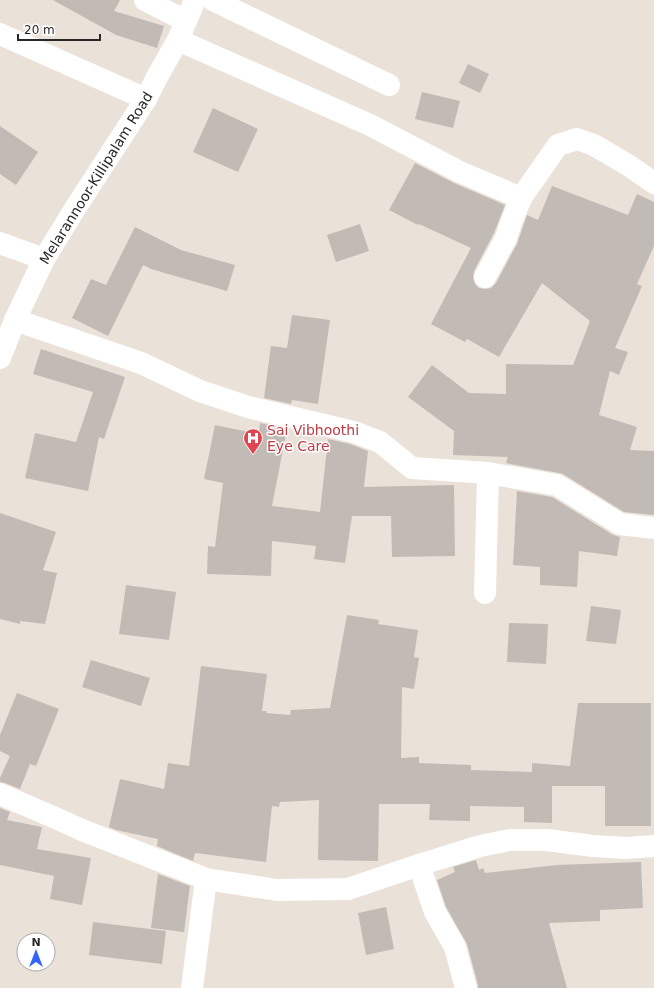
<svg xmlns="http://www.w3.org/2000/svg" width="654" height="988" viewBox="0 0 654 988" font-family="'DejaVu Sans',sans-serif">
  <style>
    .building { fill: #c2bbb5 }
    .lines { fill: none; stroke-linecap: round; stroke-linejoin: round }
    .street { stroke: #fff; stroke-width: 22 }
    .secondary { stroke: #fff; stroke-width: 22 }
    .labels { text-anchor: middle; stroke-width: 3; stroke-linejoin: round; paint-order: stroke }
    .street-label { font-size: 14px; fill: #272727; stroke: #fff }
    .health-label { font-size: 14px; fill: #be3a42; stroke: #fff; text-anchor: start }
  </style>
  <rect width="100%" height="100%" fill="#eae1d8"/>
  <g class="building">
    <path d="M 53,0 L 120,0 L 114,11 L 164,26 L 157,48 L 116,35 Z"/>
    <path d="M 468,64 L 489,74 L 480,93 L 459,83 Z"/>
    <path d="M 422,92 L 460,101 L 453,128 L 415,119 Z"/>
    <path d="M 213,108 L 258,129 L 238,172 L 193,152 Z"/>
    <path d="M 0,126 L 38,152 L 16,185 L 0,174 Z"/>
    <path d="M 415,163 L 454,183 L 505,205 L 494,233 L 474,271 L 473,277 L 475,284 L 479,288 L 485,289 L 491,288 L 496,283 L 517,244 L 527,215 L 538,220 L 552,186 L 628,215 L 637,194 L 654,202 L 654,246 L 637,284 L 642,286 L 615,348 L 628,352 L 619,375 L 610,371 L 599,415 L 637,427 L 630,450 L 654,451 L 654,515 L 624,512 L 563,474 L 559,473 L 506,463 L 508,457 L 453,455 L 454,431 L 408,397 L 432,365 L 469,393 L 506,394 L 506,364 L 573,365 L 590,321 L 542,283 L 499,357 L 467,339 L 465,342 L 431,324 L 471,248 L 419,224 L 418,225 L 389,210 Z"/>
    <path d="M 360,224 L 369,251 L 336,262 L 327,235 Z"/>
    <path d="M 135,227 L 181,250 L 235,265 L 227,291 L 151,269 L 143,265 L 108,336 L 72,318 L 91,279 L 106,285 Z"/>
    <path d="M 292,315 L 330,320 L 318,404 L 292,400 L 291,404 L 264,398 L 271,346 L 287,348 Z"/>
    <path d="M 41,349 L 125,377 L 104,439 L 99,437 L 88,491 L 25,478 L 35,433 L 76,442 L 93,392 L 33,374 Z"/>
    <path d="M 260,423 L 287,429 L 272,506 L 320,512 L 328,439 L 350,444 L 368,451 L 364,487 L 454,485 L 455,556 L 392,557 L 391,516 L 352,516 L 345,563 L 314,559 L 316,546 L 272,541 L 271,576 L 207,574 L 208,546 L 215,547 L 223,483 L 204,479 L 215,425 L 259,434 Z"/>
    <path d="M 517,491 L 552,497 L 613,535 L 620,537 L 617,556 L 579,551 L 577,587 L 540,585 L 540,567 L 513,565 Z"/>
    <path d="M 0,513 L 56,532 L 43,570 L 57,573 L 45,624 L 20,621 L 20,624 L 0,619 Z"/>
    <path d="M 126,585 L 176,592 L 169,640 L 119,634 Z"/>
    <path d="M 591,606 L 621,610 L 616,644 L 586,641 Z"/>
    <path d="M 347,615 L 379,620 L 378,624 L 418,630 L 414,657 L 419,658 L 414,689 L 402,687 L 401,758 L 419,757 L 419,763 L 471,765 L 471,770 L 532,772 L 532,763 L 570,766 L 578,703 L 651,703 L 651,826 L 605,826 L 605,786 L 552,786 L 552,823 L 524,822 L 524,807 L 470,806 L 470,821 L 429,820 L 430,804 L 379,804 L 378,861 L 318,860 L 319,800 L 280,802 L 279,807 L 272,806 L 266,862 L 195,853 L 193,861 L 157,846 L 158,839 L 116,830 L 109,827 L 120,779 L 164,789 L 168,763 L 189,766 L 201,666 L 267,674 L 262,711 L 267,711 L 266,713 L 290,715 L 291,710 L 330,708 Z"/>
    <path d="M 509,623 L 548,624 L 546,664 L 507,662 Z"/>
    <path d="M 91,660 L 150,678 L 141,706 L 82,687 Z"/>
    <path d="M 17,693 L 59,709 L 36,766 L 30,764 L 20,789 L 5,783 L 0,782 L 0,778 L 10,756 L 0,751 L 0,735 Z"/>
    <path d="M 0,808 L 10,812 L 7,820 L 42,827 L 37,849 L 91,858 L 82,905 L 50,899 L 54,876 L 0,865 Z"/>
    <path d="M 476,860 L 479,870 L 483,868 L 485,873 L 557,865 L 641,862 L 643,908 L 600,910 L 600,921 L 549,923 L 567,988 L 478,988 L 478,985 L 467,944 L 446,907 L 437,880 L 455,872 L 453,867 Z"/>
    <path d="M 158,874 L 190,886 L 184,932 L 151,928 Z"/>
    <path d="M 386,907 L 394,949 L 366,955 L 358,913 Z"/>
    <path d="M 93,922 L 166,931 L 162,964 L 89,955 Z"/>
  </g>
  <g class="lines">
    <g class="street">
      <path d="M 145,0 L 186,21"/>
      <path d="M 213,0 L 389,85"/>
      <path d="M 0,34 L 146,99"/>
      <path d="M 178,40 L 370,125 L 460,172 L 521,198 L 512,220 L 506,238 L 485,277"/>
      <path d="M 521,198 L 558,145 L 577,139 L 594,145 L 628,165 L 654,183"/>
      <path d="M 0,243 L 44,259"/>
      <path d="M 15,320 L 141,363 L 200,391 L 248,407 L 354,432 L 380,442 L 412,468 L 488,473 L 557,485 L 620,524 L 654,528"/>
      <path d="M 485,593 L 488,473"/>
      <path d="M 0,794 L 60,820 L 82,830 L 206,879 L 277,890 L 348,889 L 419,865"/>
      <path d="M 192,988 L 206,879"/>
      <path d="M 466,988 L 455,947 L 435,912 L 419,865 L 480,846 L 510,840 L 547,840 L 593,846 L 626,848 L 654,846"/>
    </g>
    <path class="secondary" d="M 0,358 L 15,320 L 44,259 L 76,207 L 146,99 L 157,77 L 178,40 L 195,0"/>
  </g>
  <defs>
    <g id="hospital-pin" transform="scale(1)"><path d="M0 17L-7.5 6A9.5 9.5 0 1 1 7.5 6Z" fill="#e0444e" stroke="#fff"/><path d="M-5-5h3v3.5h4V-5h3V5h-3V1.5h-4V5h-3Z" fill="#fff"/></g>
  </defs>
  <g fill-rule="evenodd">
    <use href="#hospital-pin" x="253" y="438"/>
  </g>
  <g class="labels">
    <g class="street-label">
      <text transform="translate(96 178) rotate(-58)" y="5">Melarannoor-Killipalam Road</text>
    </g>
    <g class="health-label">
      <text x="267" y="435">Sai Vibhoothi<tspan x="267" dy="16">Eye Care</tspan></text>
    </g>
  </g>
  <g transform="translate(36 952)"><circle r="19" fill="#ffffff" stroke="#a9a9a9"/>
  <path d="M0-3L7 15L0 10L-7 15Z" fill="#3465fb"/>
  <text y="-6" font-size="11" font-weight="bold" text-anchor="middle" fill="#272727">N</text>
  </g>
  <path d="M18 34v6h82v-6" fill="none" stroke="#272727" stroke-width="2"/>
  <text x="24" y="34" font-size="12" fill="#272727" stroke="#ffffff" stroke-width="3" paint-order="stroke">20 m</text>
</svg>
